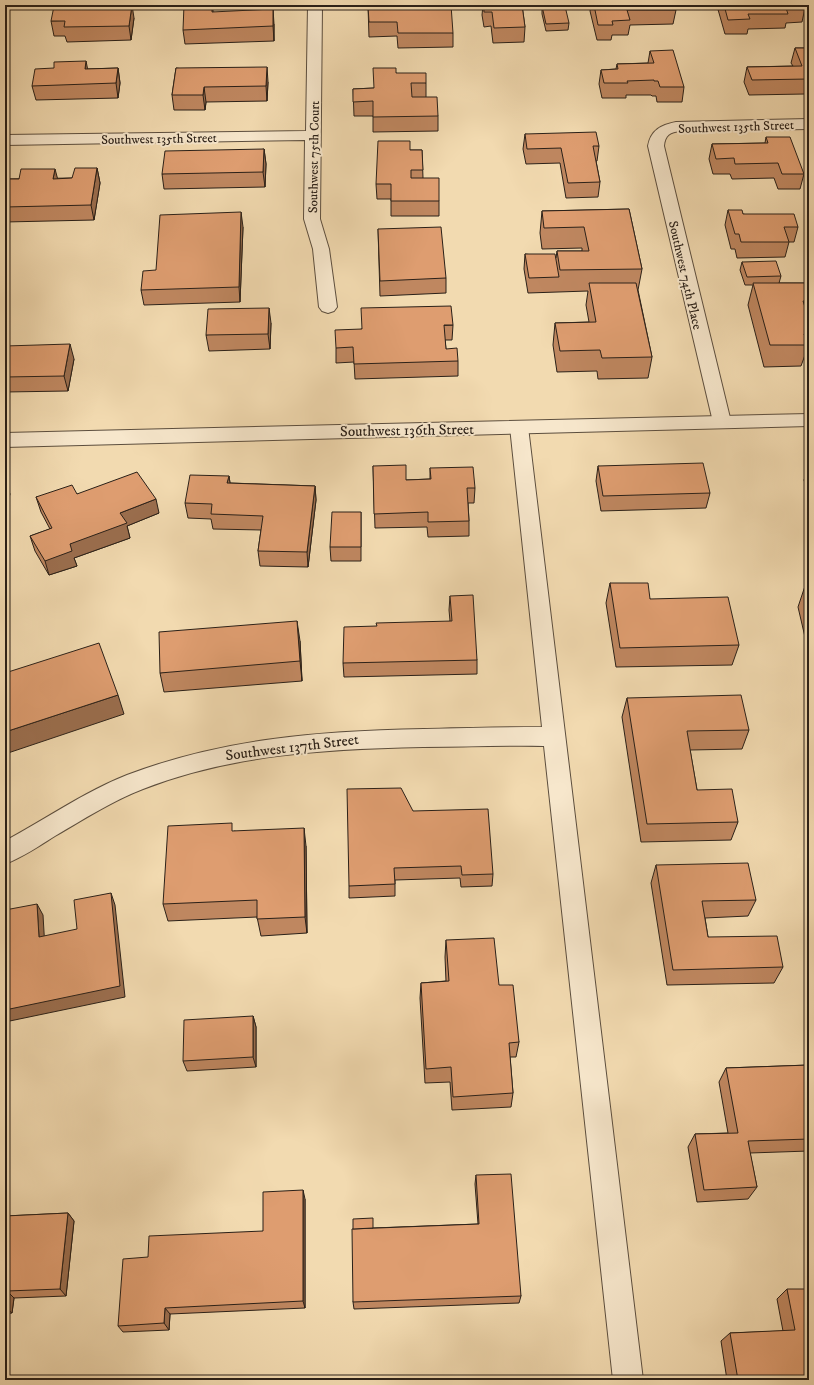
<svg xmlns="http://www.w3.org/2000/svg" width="814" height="1385" viewBox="0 0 814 1385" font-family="'IM FELL DW Pica',serif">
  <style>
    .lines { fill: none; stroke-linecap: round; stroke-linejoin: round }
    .minor-casing { stroke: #5c4e3e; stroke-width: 2 }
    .tertiary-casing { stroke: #5c4e3e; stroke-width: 2 }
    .minor { fill: #f7e7cc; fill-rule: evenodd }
    .tertiary { fill: #f7e7cc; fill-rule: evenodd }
    .wall { fill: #bf8760; stroke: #2a2018 }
    .shaded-wall { fill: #9b6e4e; stroke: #2a2018 }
    .building { fill: #de9d70; stroke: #2a2018 }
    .labels { text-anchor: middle; stroke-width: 4; stroke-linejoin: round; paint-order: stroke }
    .far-street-label { font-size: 13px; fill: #2a2018; stroke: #f7e7cc }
    .street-label { font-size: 15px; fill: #2a2018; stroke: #f7e7cc }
  </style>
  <rect width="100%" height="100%" fill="#f2dab0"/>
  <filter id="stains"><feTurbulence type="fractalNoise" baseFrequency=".005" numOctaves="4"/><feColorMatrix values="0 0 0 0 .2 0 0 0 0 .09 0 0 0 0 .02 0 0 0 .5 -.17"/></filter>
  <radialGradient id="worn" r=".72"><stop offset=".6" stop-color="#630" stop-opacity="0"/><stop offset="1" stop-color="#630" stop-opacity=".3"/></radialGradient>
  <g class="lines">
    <g class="minor-casing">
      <g id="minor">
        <path d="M 308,5 L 322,5 L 320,219 L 329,249 L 337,307 L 334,311 L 328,313 L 322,311 L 319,307 L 313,249 L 304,219 L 305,140 L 5,145 L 5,135 L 306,131 Z"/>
        <path d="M 809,119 L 809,129 L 681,131 C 670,132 665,135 664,146 L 731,422 L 729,427 L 722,428 L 715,427 L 713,422 L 648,146 C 651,130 661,125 676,122 Z"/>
        <path d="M 519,421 L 526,422 L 528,427 L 643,1380 L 613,1380 L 544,746 C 504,745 463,747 423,747 C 329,749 232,754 143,789 C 112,801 84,819 55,836 C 39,846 23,857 5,864 L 5,841 C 46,819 84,792 127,775 C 224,738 321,731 424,729 C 464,728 503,727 542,727 L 510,427 L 512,422 Z"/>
      </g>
    </g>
    <g class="tertiary-casing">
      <path id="tertiary" d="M 809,414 L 809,426 L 5,447 L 5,433 Z"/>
    </g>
    <use href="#minor" class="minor"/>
    <use href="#tertiary" class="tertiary"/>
  </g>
  <g class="wall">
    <path d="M 213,5 L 213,12 L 274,24 L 274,41 L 185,44 L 183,30 Z"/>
    <path d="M 483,5 L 522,5 L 525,27 L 524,42 L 493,43 L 491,26 L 484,27 L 482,15 Z"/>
    <path d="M 591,5 L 674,5 L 676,10 L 673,24 L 630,25 L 628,35 L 612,35 L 611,40 L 597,40 L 590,11 Z"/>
    <path d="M 717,5 L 804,5 L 805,8 L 802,22 L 786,23 L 785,28 L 748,29 L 747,34 L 725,34 L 717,6 Z"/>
    <path d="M 368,6 L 453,33 L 453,47 L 398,48 L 397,36 L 369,37 Z"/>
    <path d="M 542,6 L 569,23 L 568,30 L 546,31 L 542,14 Z"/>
    <path d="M 134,18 L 131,40 L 67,42 L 65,36 L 54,36 L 51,21 Z"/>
    <path d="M 795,48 L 809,48 L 809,99 L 807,99 L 805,94 L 749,95 L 744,82 L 747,67 L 793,66 L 791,63 Z"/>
    <path d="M 650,51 L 684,87 L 682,102 L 657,102 L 656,96 L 652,96 L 651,95 L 626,95 L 626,98 L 602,98 L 599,84 L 601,70 L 616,69 L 617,64 L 648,63 Z"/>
    <path d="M 118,68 L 120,83 L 118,98 L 36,100 L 32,86 L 88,69 Z"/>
    <path d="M 176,68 L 268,82 L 267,101 L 206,102 L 205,110 L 174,110 L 172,95 Z"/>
    <path d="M 396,73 L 426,83 L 426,97 L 438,116 L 438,131 L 373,132 L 373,116 L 354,116 L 353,89 L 374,88 Z"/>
    <path d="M 525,134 L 599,146 L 597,161 L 596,161 L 600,182 L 598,197 L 566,198 L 560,163 L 526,164 L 523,149 Z"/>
    <path d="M 766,137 L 804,174 L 800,189 L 778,189 L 774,178 L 732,179 L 730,174 L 713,174 L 709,159 L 712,144 L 765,143 Z"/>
    <path d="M 264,149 L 266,164 L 265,187 L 164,189 L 162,174 Z"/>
    <path d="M 410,150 L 422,150 L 423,178 L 439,201 L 439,216 L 391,216 L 391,199 L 377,199 L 376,184 Z"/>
    <path d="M 97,168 L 100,183 L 94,220 L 5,222 L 5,179 L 72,178 Z"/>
    <path d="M 629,209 L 642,269 L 638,290 L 652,357 L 648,378 L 598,379 L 597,371 L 557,372 L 553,345 L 555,323 L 589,322 L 586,305 L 588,291 L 528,293 L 524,269 L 525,254 L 556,258 L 557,251 L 582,251 L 582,248 L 542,249 L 540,233 L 542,211 Z"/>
    <path d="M 728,210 L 743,214 L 798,227 L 794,242 L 789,242 L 785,257 L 737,258 L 735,249 L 731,249 L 725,225 Z"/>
    <path d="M 243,227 L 240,302 L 144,305 L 141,290 Z"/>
    <path d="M 378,229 L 446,278 L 446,293 L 380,296 Z"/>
    <path d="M 742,262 L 781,276 L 779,283 L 809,283 L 809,347 L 806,355 L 805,355 L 801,366 L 764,367 L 748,305 L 753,285 L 745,285 L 740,270 Z"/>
    <path d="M 271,323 L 270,349 L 209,351 L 206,335 Z"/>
    <path d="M 453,325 L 452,340 L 445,340 L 446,349 L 458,361 L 458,376 L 355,379 L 354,362 L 336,363 L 336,348 L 361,329 Z"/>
    <path d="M 5,346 L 74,359 L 68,391 L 5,392 Z"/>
    <path d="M 809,465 L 809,497 L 804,480 Z"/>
    <path d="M 373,466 L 406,480 L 430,479 L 430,468 L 475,488 L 474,503 L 468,503 L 469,521 L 469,536 L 428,537 L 427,527 L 375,528 Z"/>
    <path d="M 598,466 L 710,493 L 706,508 L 601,511 L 596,481 Z"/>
    <path d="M 229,476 L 230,483 L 315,486 L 316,500 L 308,567 L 260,566 L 258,551 L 261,530 L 213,529 L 211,519 L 188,518 L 185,503 Z"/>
    <path d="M 77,494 L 159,513 L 127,526 L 130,538 L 74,558 L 77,566 L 49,575 L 35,551 L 30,536 L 50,529 L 41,512 L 36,497 Z"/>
    <path d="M 361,512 L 361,561 L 331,561 L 330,547 Z"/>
    <path d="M 610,583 L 650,599 L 739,645 L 732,665 L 616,667 L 606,603 Z"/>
    <path d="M 805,586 L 809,586 L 809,650 L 808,650 L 798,607 Z"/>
    <path d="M 450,596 L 477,660 L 477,674 L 344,677 L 343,663 L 450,621 L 449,610 Z"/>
    <path d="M 300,641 L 302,681 L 164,692 L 160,673 Z"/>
    <path d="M 627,698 L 749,730 L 742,749 L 690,750 L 697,790 L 738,822 L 731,840 L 641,842 L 622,717 Z"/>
    <path d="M 413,811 L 493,874 L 492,886 L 461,887 L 460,878 L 395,880 L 395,896 L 349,898 L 349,886 Z"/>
    <path d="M 234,831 L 306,846 L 307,933 L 261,936 L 257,917 L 168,921 L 163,904 Z"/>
    <path d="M 656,865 L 756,900 L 748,916 L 705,918 L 708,937 L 783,967 L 774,983 L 667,985 L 651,883 Z"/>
    <path d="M 446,940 L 499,985 L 519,1042 L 516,1057 L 510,1057 L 513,1093 L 511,1107 L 452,1110 L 450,1082 L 425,1083 L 420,998 L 421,983 L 446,981 L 445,957 Z"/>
    <path d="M 253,1016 L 256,1027 L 256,1067 L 187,1071 L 183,1061 Z"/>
    <path d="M 809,1065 L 809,1151 L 750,1153 L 757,1187 L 748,1199 L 697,1202 L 688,1147 L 695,1134 L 728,1133 L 719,1082 L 726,1068 Z"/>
    <path d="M 476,1175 L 521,1296 L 519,1303 L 354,1309 L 353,1302 L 373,1228 L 478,1224 L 475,1184 Z"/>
    <path d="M 305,1199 L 305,1308 L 170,1314 L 169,1330 L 123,1332 L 118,1326 L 263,1231 Z"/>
    <path d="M 68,1213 L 74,1221 L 66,1296 L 14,1298 L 12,1313 L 5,1314 L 5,1216 Z"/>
    <path d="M 787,1289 L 809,1380 L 727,1380 L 721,1341 L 730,1333 L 783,1331 L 777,1299 Z"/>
  </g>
  <g class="shaded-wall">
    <path d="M 132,5 L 134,18 L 131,40 L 129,26 Z"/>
    <path d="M 273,9 L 274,24 L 274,41 L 273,26 Z"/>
    <path d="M 86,61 L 89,76 L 88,84 L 85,69 Z"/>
    <path d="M 267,67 L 268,82 L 267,101 L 266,86 Z"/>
    <path d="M 118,68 L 120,83 L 118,98 L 116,83 Z"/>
    <path d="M 204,87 L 206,102 L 205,110 L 203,95 Z"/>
    <path d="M 264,149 L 266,164 L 265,187 L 263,172 Z"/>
    <path d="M 97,168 L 100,183 L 94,220 L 91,205 Z"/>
    <path d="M 55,169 L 59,184 L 53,179 Z"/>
    <path d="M 241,212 L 243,227 L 240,302 L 239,287 Z"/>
    <path d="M 269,308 L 271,323 L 270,349 L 268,334 Z"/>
    <path d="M 70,344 L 74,359 L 68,391 L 64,376 Z"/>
    <path d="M 229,476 L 231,490 L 227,483 Z"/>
    <path d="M 5,481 L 10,494 L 5,512 Z"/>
    <path d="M 315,486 L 316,500 L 308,567 L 307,552 Z"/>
    <path d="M 156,499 L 159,513 L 127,526 L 130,538 L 74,558 L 77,566 L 49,575 L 45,561 L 70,544 L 120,513 Z"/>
    <path d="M 297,621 L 300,641 L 302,681 L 300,661 Z"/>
    <path d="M 118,695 L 124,714 L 5,754 L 5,732 Z"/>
    <path d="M 304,828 L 306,846 L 307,933 L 305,917 Z"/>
    <path d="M 111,893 L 115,905 L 125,997 L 5,1022 L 5,1010 Z"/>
    <path d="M 37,904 L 43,915 L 45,949 L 39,937 Z"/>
    <path d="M 253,1016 L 256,1027 L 256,1067 L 253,1057 Z"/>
    <path d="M 303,1190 L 305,1199 L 305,1308 L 303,1301 Z"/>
    <path d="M 68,1213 L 74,1221 L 66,1296 L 60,1289 Z"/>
    <path d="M 7,1291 L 14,1298 L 12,1313 L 5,1307 Z"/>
    <path d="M 165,1308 L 170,1314 L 169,1330 L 164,1323 Z"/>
  </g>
  <g class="building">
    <path d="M 82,5 L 132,5 L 129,26 L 64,27 L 65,21 L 51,21 L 54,6 Z"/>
    <path d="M 184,5 L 212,5 L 212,12 L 273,9 L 273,26 L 183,30 Z"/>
    <path d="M 451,5 L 453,33 L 398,33 L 397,22 L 369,22 L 368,6 Z"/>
    <path d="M 484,5 L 522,5 L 525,27 L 494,28 L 492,12 L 484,12 Z"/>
    <path d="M 594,5 L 674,5 L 676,10 L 627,10 L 630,20 L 612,21 L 613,25 L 598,25 Z"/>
    <path d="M 724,5 L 804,5 L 805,8 L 786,8 L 788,14 L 748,14 L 750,19 L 728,20 Z"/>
    <path d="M 542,6 L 565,6 L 569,23 L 546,24 Z"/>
    <path d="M 795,48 L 809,48 L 809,80 L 808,79 L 752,80 L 747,67 L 802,66 Z"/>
    <path d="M 673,50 L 684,87 L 660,87 L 658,81 L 654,81 L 654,80 L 627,81 L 628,83 L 604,83 L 601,70 L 618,69 L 617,64 L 654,63 L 650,51 Z"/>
    <path d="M 86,61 L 85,69 L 118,68 L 116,83 L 32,86 L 35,69 L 54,68 L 54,62 Z"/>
    <path d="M 267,67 L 266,86 L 204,87 L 203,95 L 172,95 L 176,68 Z"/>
    <path d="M 373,68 L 396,68 L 396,73 L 426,73 L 426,83 L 411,83 L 412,97 L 437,97 L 438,116 L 373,117 L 373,101 L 353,102 L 353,89 L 374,88 Z"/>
    <path d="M 596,132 L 599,146 L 593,146 L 600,182 L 568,183 L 561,148 L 527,149 L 525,134 Z"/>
    <path d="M 766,137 L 790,137 L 804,174 L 782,174 L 778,163 L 735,164 L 734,158 L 716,159 L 712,144 L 768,143 Z"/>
    <path d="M 378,141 L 410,141 L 410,150 L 422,150 L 423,170 L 411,170 L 411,178 L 439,178 L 439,201 L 391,201 L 391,184 L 376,184 Z"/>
    <path d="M 264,149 L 263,172 L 162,174 L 165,151 Z"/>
    <path d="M 75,168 L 97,168 L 91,205 L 5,207 L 5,179 L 19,179 L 21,169 L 55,169 L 53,179 L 72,178 Z"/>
    <path d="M 629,209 L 642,269 L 560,270 L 557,251 L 589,251 L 584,227 L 544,228 L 542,211 Z"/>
    <path d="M 728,210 L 742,210 L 743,214 L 794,214 L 798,227 L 784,227 L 789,242 L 741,242 L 739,234 L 735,234 Z"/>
    <path d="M 241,212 L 239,287 L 141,290 L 143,271 L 156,270 L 160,215 Z"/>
    <path d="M 441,227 L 446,278 L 380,281 L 378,229 Z"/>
    <path d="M 525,254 L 555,254 L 559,277 L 529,278 Z"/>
    <path d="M 776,261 L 781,276 L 747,277 L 742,262 Z"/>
    <path d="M 589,283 L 636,283 L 652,357 L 602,358 L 600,350 L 560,351 L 555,323 L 596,322 Z"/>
    <path d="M 753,283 L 809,283 L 809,301 L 803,301 L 809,320 L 809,333 L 804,334 L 808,345 L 770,345 Z"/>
    <path d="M 451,306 L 453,325 L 444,325 L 446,349 L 457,348 L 458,361 L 354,364 L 353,347 L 336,348 L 335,330 L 362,329 L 361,308 Z"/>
    <path d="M 269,308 L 268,334 L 206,335 L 208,309 Z"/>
    <path d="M 70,344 L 64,376 L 5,377 L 5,346 Z"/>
    <path d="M 703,463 L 710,493 L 603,496 L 598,466 Z"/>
    <path d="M 406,465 L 406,480 L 431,479 L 430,468 L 473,467 L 475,488 L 467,488 L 469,521 L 428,522 L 428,512 L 374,514 L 373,466 Z"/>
    <path d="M 137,472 L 156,499 L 120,513 L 127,523 L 70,544 L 72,551 L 45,561 L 30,536 L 52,528 L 36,497 L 72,485 L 77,494 Z"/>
    <path d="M 190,475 L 229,476 L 227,483 L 315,486 L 307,552 L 258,551 L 263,516 L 211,514 L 212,504 L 185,503 Z"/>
    <path d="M 332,512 L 361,512 L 361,547 L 330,547 Z"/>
    <path d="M 610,583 L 648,583 L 650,599 L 728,597 L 739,645 L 620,648 Z"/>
    <path d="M 805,586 L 809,586 L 809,602 Z"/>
    <path d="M 473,595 L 477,660 L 343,663 L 344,627 L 377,626 L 376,623 L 452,621 L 450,596 Z"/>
    <path d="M 297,621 L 300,661 L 160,673 L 159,632 Z"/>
    <path d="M 99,643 L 118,695 L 5,732 L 5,673 Z"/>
    <path d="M 741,695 L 749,730 L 687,731 L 697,790 L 732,789 L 738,822 L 647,824 L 627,698 Z"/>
    <path d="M 401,788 L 413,811 L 488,809 L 493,874 L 462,875 L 461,866 L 394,868 L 395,884 L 349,886 L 347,789 Z"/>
    <path d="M 232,823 L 232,831 L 304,828 L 305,917 L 257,919 L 257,900 L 163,904 L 168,826 Z"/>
    <path d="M 748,863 L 756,900 L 702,901 L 708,937 L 777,936 L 783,967 L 673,970 L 656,865 Z"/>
    <path d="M 111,893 L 120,986 L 5,1010 L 5,910 L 37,904 L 39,937 L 77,929 L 74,900 Z"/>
    <path d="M 494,938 L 499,985 L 513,985 L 519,1042 L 509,1043 L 513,1093 L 453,1097 L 451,1067 L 426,1069 L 421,983 L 449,981 L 446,940 Z"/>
    <path d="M 253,1016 L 253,1057 L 183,1061 L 184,1020 Z"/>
    <path d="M 809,1065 L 809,1139 L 748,1141 L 757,1187 L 704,1190 L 695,1134 L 738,1133 L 726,1068 Z"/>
    <path d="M 511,1174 L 521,1296 L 353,1302 L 352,1229 L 479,1224 L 476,1175 Z"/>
    <path d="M 303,1190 L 303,1301 L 165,1308 L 164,1323 L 118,1326 L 123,1259 L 148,1257 L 149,1236 L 263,1231 L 263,1192 Z"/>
    <path d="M 68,1213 L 60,1289 L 7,1291 L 5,1304 L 5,1216 Z"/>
    <path d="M 373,1218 L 373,1228 L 353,1229 L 353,1219 Z"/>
    <path d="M 787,1289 L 809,1289 L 809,1380 L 738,1380 L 730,1333 L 795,1330 Z"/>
  </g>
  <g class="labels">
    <g class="far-street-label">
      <text transform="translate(736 126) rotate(-2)" y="5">Southwest 135th Street</text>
      <text transform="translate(159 138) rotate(-1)" y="5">Southwest 135th Street</text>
      <text transform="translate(313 157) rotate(-89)" y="5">Southwest 75th Court</text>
      <text transform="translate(686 275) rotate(77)" y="5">Southwest 74th Place</text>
    </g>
    <g class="street-label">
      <text transform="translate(407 430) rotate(-1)" y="5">Southwest 136th Street</text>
      <text transform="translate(292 747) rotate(-7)" y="5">Southwest 137th Street</text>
    </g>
  </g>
  <rect width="814" height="1385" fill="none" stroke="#f2dab0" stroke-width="20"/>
  <rect x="6" y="6" width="802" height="1373" fill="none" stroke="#2a2018" stroke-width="2"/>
  <rect x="10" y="10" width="794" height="1365" fill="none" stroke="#2a2018"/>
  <rect width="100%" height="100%" filter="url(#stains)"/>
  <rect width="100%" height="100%" fill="url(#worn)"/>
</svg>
